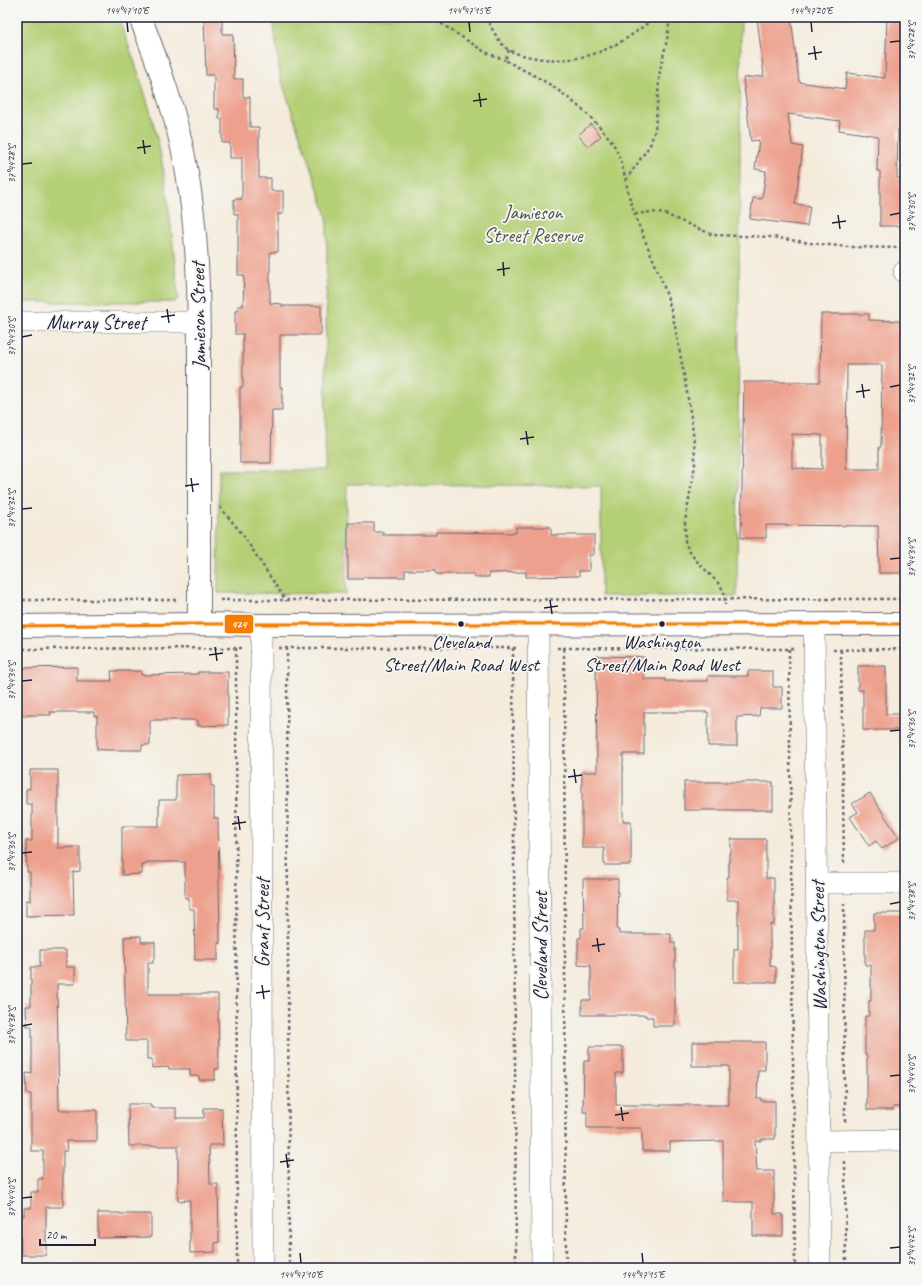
<svg xmlns="http://www.w3.org/2000/svg" width="922" height="1285" viewBox="0 0 922 1285" font-family="Caveat,sans-serif">
  <style>
    .green { fill: #b4cf75; stroke: #6b7858 }
    .building { fill: #eda08d; fill-rule: evenodd }
    .lines { fill: none; stroke-linecap: round; stroke-linejoin: round }
    .minor-casing { stroke: #6c6873; stroke-width: 22 }
    .tertiary-casing { stroke: #6c6873; stroke-width: 24 }
    .secondary-casing { stroke: #6c6873; stroke-width: 24 }
    .path { stroke: #6c6873; stroke-width: 2.5; stroke-dasharray: 3 3; stroke-linecap: butt }
    .minor { stroke: #fff; stroke-width: 21 }
    .tertiary { stroke: #fff; stroke-width: 22 }
    .secondary { stroke: #fff; stroke-width: 22 }
    .bus-1-casing { stroke: #f6f6f2; stroke-width: 6 }
    .bus-1 { stroke: #f47d03; stroke-width: 3 }
    .ticks { fill: none; stroke: #22223b; stroke-width: 1.5 }
    .bus-dot { fill: #22223b; stroke: #f6f6f2; stroke-width: 1.5 }
    .labels { text-anchor: middle; stroke-width: 3.5; stroke-linejoin: round; paint-order: stroke }
    .bus-label { font-size: 19px; fill: #22223b; stroke: #f6f6f2 }
    .park-label { font-size: 20px; fill: #4e564c; stroke: #f6f6f2 }
    .street-label { font-size: 20px; fill: #22223b; stroke: #f6f6f2 }
    .line-badge { stroke: #f6f6f2; stroke-width: 1.5 }
    .badge-label { font-size: 11px; text-anchor: middle; font-weight: bold; fill: #fff }
    .neatline { fill: none; stroke: #22223b; stroke-width: 1.5 }
    .ticks-label { font-size: 10px; text-anchor: middle; fill: #22223b }
  </style>
  <rect width="100%" height="100%" fill="#f6f6f2"/>
  <filter id="ink" filterUnits="userSpaceOnUse"><feTurbulence type="fractalNoise" baseFrequency=".025" numOctaves="2"/><feDisplacementMap in="SourceGraphic" scale="8" xChannelSelector="R" yChannelSelector="G"/><feConvolveMatrix kernelMatrix="1 2 1 2 8 2 1 2 1" color-interpolation-filters="sRGB"/></filter>
  <filter id="wash" filterUnits="userSpaceOnUse"><feTurbulence type="fractalNoise" baseFrequency=".012" numOctaves="4" result="noise"/><feDisplacementMap in="SourceGraphic" scale="16" xChannelSelector="R" yChannelSelector="G"/><feGaussianBlur stdDeviation="0.9" result="paint"/><feColorMatrix in="noise" values="0 0 0 0 0 0 0 0 0 0 0 0 0 0 0 0 0 1.4 0 .05"/><feComposite in="paint" operator="in"/></filter>
  <g filter="url(#wash)">
    <rect width="100%" height="100%" fill="#f4ebdb"/>
    <g class="green">
      <path d="M 17,17 L 118,17 C 136,64 153,112 162,162 C 170,207 174,252 178,298 L 175,302 L 17,302 Z"/>
      <path d="M 273,17 L 741,17 L 737,596 L 601,596 L 601,486 L 347,484 L 346,594 L 218,593 L 219,470 L 325,470 L 327,216 L 280,76 Z"/>
    </g>
    <g id="blocks">
      <g class="building">
        <path d="M 204,17 L 222,17 L 222,34 L 233,34 L 234,79 L 243,79 L 243,97 L 250,97 L 250,127 L 259,127 L 259,178 L 271,178 L 271,191 L 283,191 L 283,214 L 278,214 L 278,252 L 270,252 L 270,303 L 282,304 L 282,306 L 321,306 L 321,335 L 280,335 L 280,387 L 282,387 L 282,410 L 272,410 L 271,463 L 240,463 L 240,387 L 243,387 L 243,334 L 235,334 L 235,311 L 238,311 L 238,306 L 243,306 L 244,275 L 238,275 L 238,214 L 234,214 L 234,199 L 242,199 L 242,158 L 230,158 L 230,143 L 222,143 L 222,119 L 219,119 L 219,109 L 214,109 L 214,75 L 206,75 Z"/>
        <path d="M 757,17 L 791,17 L 799,82 L 845,89 L 847,73 L 885,78 L 887,17 L 905,17 L 905,131 L 898,130 L 897,178 L 905,178 L 905,226 L 880,226 L 880,171 L 877,171 L 878,136 L 839,130 L 840,121 L 788,114 L 792,145 L 803,147 L 795,204 L 810,206 L 807,226 L 750,219 L 753,198 L 762,199 L 766,171 L 755,169 L 759,140 L 751,141 L 743,78 L 764,76 Z"/>
        <path d="M 591,124 L 601,136 L 588,147 L 578,135 Z"/>
        <path d="M 821,314 L 869,314 L 869,320 L 899,321 L 899,322 L 905,322 L 905,573 L 879,573 L 878,526 L 766,525 L 766,538 L 741,538 L 744,382 L 820,382 ZM 847,365 L 882,365 L 881,447 L 879,447 L 879,469 L 846,469 ZM 792,434 L 822,435 L 822,469 L 792,468 Z"/>
        <path d="M 348,523 L 374,523 L 374,532 L 383,532 L 383,535 L 436,535 L 436,532 L 516,533 L 516,527 L 551,527 L 551,535 L 594,535 L 594,555 L 589,555 L 589,571 L 579,571 L 579,576 L 526,577 L 526,572 L 489,573 L 489,577 L 474,577 L 474,574 L 436,574 L 436,570 L 405,570 L 405,577 L 363,577 L 363,579 L 348,579 Z"/>
        <path d="M 596,656 L 644,657 L 644,679 L 665,679 L 665,681 L 708,681 L 708,676 L 748,676 L 748,671 L 773,671 L 773,687 L 782,687 L 782,708 L 760,708 L 759,716 L 737,717 L 737,746 L 708,746 L 708,712 L 644,712 L 644,754 L 623,754 L 623,821 L 631,821 L 631,865 L 604,865 L 604,848 L 582,848 L 582,772 L 597,772 Z"/>
        <path d="M 858,666 L 886,666 L 886,714 L 899,714 L 899,730 L 863,730 L 863,690 L 858,690 Z"/>
        <path d="M 77,667 L 77,681 L 112,681 L 111,671 L 141,671 L 141,675 L 198,674 L 198,672 L 228,672 L 228,725 L 198,726 L 198,720 L 150,720 L 150,745 L 142,745 L 142,750 L 106,750 L 97,749 L 97,716 L 94,716 L 94,712 L 50,712 L 51,715 L 18,715 L 17,668 Z"/>
        <path d="M 30,770 L 58,770 L 58,848 L 80,847 L 80,871 L 73,872 L 74,915 L 26,916 L 26,900 L 30,901 L 30,872 L 27,872 L 26,841 L 32,841 L 32,804 L 26,804 L 26,789 L 30,789 Z"/>
        <path d="M 211,774 L 211,786 L 214,786 L 214,818 L 218,818 L 220,943 L 218,943 L 218,960 L 195,960 L 194,909 L 189,909 L 189,898 L 185,898 L 185,862 L 146,862 L 145,865 L 142,865 L 142,874 L 122,875 L 122,826 L 159,826 L 159,800 L 176,800 L 176,775 Z"/>
        <rect x="684" y="782" width="89" height="28"/>
        <path d="M 870,793 L 899,838 L 882,849 L 876,841 L 869,846 L 850,817 L 858,812 L 852,804 Z"/>
        <path d="M 731,839 L 766,839 L 766,878 L 774,878 L 774,924 L 770,924 L 770,966 L 776,967 L 776,982 L 734,982 L 734,949 L 738,949 L 738,900 L 727,900 L 727,877 L 729,877 L 729,853 L 731,853 Z"/>
        <path d="M 583,879 L 618,879 L 617,930 L 619,930 L 619,934 L 671,934 L 671,943 L 675,943 L 675,1026 L 653,1026 L 653,1017 L 646,1017 L 646,1015 L 582,1015 L 582,1000 L 591,1000 L 591,966 L 578,965 L 578,938 L 581,938 L 581,928 L 584,928 Z"/>
        <path d="M 874,913 L 905,913 L 905,1107 L 893,1107 L 893,1110 L 867,1110 L 867,1055 L 865,1055 L 865,1016 L 869,1016 L 869,1001 L 871,1001 L 871,965 L 865,965 L 865,930 L 874,930 Z"/>
        <path d="M 141,936 L 141,942 L 155,942 L 155,958 L 153,959 L 153,963 L 148,963 L 148,994 L 218,994 L 219,1069 L 215,1069 L 215,1080 L 199,1080 L 199,1076 L 190,1076 L 190,1069 L 169,1069 L 169,1067 L 152,1068 L 152,1059 L 147,1059 L 147,1041 L 126,1041 L 124,937 Z"/>
        <path d="M 40,950 L 66,950 L 66,967 L 75,967 L 75,984 L 57,984 L 59,1110 L 97,1110 L 97,1141 L 66,1141 L 67,1151 L 63,1151 L 63,1207 L 46,1207 L 46,1255 L 21,1255 L 20,1216 L 24,1216 L 24,1208 L 31,1208 L 31,1192 L 38,1192 L 38,1179 L 43,1179 L 43,1151 L 31,1151 L 31,1094 L 27,1094 L 26,1073 L 32,1074 L 32,1026 L 27,1026 L 26,1006 L 31,1006 L 31,967 L 40,967 Z"/>
        <path d="M 692,1042 L 765,1042 L 765,1070 L 758,1070 L 757,1098 L 761,1098 L 761,1101 L 775,1101 L 775,1139 L 761,1139 L 761,1141 L 755,1141 L 757,1171 L 774,1171 L 774,1214 L 783,1214 L 783,1236 L 753,1236 L 753,1202 L 723,1202 L 723,1141 L 670,1142 L 670,1151 L 642,1151 L 642,1128 L 587,1128 L 587,1112 L 583,1112 L 584,1061 L 589,1061 L 589,1047 L 623,1047 L 623,1073 L 616,1073 L 616,1105 L 729,1105 L 729,1066 L 692,1066 Z"/>
        <path d="M 128,1104 L 151,1104 L 151,1108 L 176,1108 L 176,1118 L 204,1118 L 204,1108 L 222,1108 L 223,1145 L 209,1145 L 210,1184 L 218,1184 L 219,1242 L 215,1243 L 215,1252 L 190,1253 L 190,1200 L 178,1201 L 178,1146 L 129,1146 Z"/>
        <path d="M 98,1213 L 120,1213 L 120,1214 L 151,1214 L 151,1237 L 98,1238 Z"/>
      </g>
    </g>
  </g>
  <g filter="url(#ink)">
    <use href="#blocks" fill-opacity="0" stroke="#6c6873" stroke-width="1"/>
    <g class="lines">
      <g class="minor-casing">
        <g id="minor">
          <path d="M 904,272 L 905,272"/>
          <path d="M 17,322 L 199,322"/>
          <path d="M 814,624 L 820,1268"/>
          <path d="M 261,625 L 263,1268"/>
          <path d="M 538,625 L 542,1268"/>
          <path d="M 817,883 L 905,883"/>
          <path d="M 820,1141 L 905,1140"/>
        </g>
      </g>
      <g class="tertiary-casing">
        <path id="tertiary" d="M 140,17 C 160,68 178,119 187,173 C 200,246 199,319 199,392 C 199,469 199,547 199,624"/>
      </g>
      <g class="secondary-casing">
        <path id="secondary" d="M 17,626 L 199,624 L 261,625 L 905,624"/>
      </g>
      <g class="path">
        <path d="M 431,17 L 485,52 L 505,60"/>
        <path d="M 487,17 C 490,26 497,39 504,46 C 509,52 519,54 526,56 C 556,63 585,60 613,46 C 628,39 642,27 656,17"/>
        <path d="M 509,50 L 505,60 C 517,67 530,73 542,80 C 565,93 595,119 610,139 C 623,157 625,182 631,203 C 640,233 656,262 666,293 C 675,320 679,348 684,375 C 689,405 695,435 695,465 L 685,522 L 685,541 L 688,549 L 694,558 L 720,585 L 724,592 L 725,605"/>
        <path d="M 626,180 L 650,145 L 655,130 L 660,70 L 667,40 L 670,17"/>
        <path d="M 635,214 L 652,212 L 665,214 L 713,235 L 772,237 L 810,243 L 848,247 L 905,248"/>
        <path d="M 220,507 L 243,535 L 286,601"/>
        <path d="M 17,600 L 179,600"/>
        <path d="M 220,600 L 905,599"/>
        <path d="M 236,648 L 237,1268"/>
        <path d="M 279,648 L 518,648"/>
        <path d="M 287,648 L 289,1268"/>
        <path d="M 513,648 L 516,1268"/>
        <path d="M 557,648 L 794,649"/>
        <path d="M 17,649 L 242,648"/>
        <path d="M 564,649 L 566,1268"/>
        <path d="M 789,649 L 795,1268"/>
        <path d="M 833,650 L 905,649"/>
        <path d="M 841,650 L 844,864"/>
        <path d="M 844,903 L 845,1122"/>
        <path d="M 845,1161 L 846,1268"/>
      </g>
      <use href="#minor" class="minor"/>
      <use href="#tertiary" class="tertiary"/>
      <use href="#secondary" class="secondary"/>
      <g class="bus-1-casing">
        <path id="bus-1" d="M 17,626 L 199,624 L 905,624"/>
      </g>
      <use href="#bus-1" class="bus-1"/>
    </g>
  </g>
  <path class="ticks" d="M 127,22 L 128,32M 469,22 L 470,32M 811,22 L 812,32M 890,42 L 900,41M 814,46 L 816,60M 808,54 L 822,52M 479,93 L 481,107M 473,101 L 487,99M 143,140 L 145,154M 137,148 L 151,146M 22,164 L 32,163M 838,215 L 840,229M 890,215 L 900,213M 832,223 L 846,221M 503,262 L 504,276M 497,270 L 510,268M 167,309 L 169,323M 161,317 L 175,315M 22,337 L 32,335M 862,384 L 864,398M 890,387 L 900,385M 856,392 L 870,390M 526,431 L 528,445M 520,439 L 534,437M 191,478 L 193,492M 185,486 L 199,484M 22,509 L 32,508M 890,559 L 900,558M 550,600 L 552,614M 544,608 L 558,606M 215,647 L 217,661M 209,655 L 223,653M 22,681 L 32,680M 890,731 L 900,730M 574,769 L 576,783M 568,777 L 582,775M 238,816 L 240,830M 232,824 L 246,822M 22,853 L 32,852M 890,904 L 900,902M 597,938 L 599,952M 592,946 L 605,944M 262,985 L 264,999M 256,993 L 270,991M 22,1026 L 32,1024M 890,1076 L 900,1075M 621,1107 L 623,1121M 615,1115 L 629,1113M 286,1154 L 288,1168M 280,1162 L 294,1160M 22,1198 L 32,1197M 890,1248 L 900,1247M 300,1253 L 301,1263M 642,1253 L 643,1263"/>
  <g class="bus-dot">
    <circle cx="461" cy="624" r="3.5"/>
    <circle cx="662" cy="624" r="3.5"/>
  </g>
  <g class="labels">
    <g class="bus-label">
      <text x="461" y="648">Cleveland<tspan x="461" dy="23">Street/Main Road West</tspan></text>
      <text x="662" y="648">Washington<tspan x="662" dy="23">Street/Main Road West</tspan></text>
    </g>
    <g class="park-label">
      <text x="533" y="219">Jamieson<tspan x="533" dy="23">Street Reserve</tspan></text>
    </g>
    <g class="street-label">
      <text transform="translate(198 316) rotate(-91)" y="7">Jamieson Street</text>
      <text x="96" y="329">Murray Street</text>
      <text transform="translate(262 923) rotate(-90)" y="7">Grant Street</text>
      <text transform="translate(540 946) rotate(-90)" y="7">Cleveland Street</text>
      <text transform="translate(818 946) rotate(-91)" y="7">Washington Street</text>
    </g>
  </g>
  <rect class="line-badge" x="224" y="614" width="30" height="20" rx="4" fill="#f47d03"/>
  <g class="badge-label">
    <text x="239" y="628">424</text>
  </g>
  <rect width="922" height="1285" fill="none" stroke="#f6f6f2" stroke-width="44"/>
  <path d="M40 1239v6h55v-6" fill="none" stroke="#22223b" stroke-width="2"/>
  <text x="46" y="1239" font-size="12" fill="#22223b" stroke="#f6f6f2" stroke-width="3" paint-order="stroke">20 m</text>
  <rect x="22" y="22" width="878" height="1241" class="neatline"/>
  <g class="ticks-label">
    <text x="127" y="14">144°47'10"E</text>
    <text x="469" y="14">144°47'15"E</text>
    <text x="811" y="14">144°47'20"E</text>
    <text transform="translate(911 41) rotate(-90)" y="4">37°44'28"S</text>
    <text transform="translate(11 164) rotate(-90)" y="4">37°44'28"S</text>
    <text transform="translate(911 213) rotate(-90)" y="4">37°44'30"S</text>
    <text transform="translate(11 337) rotate(-90)" y="4">37°44'30"S</text>
    <text transform="translate(911 385) rotate(-90)" y="4">37°44'32"S</text>
    <text transform="translate(11 509) rotate(-90)" y="4">37°44'32"S</text>
    <text transform="translate(911 558) rotate(-90)" y="4">37°44'34"S</text>
    <text transform="translate(11 681) rotate(-90)" y="4">37°44'34"S</text>
    <text transform="translate(911 730) rotate(-90)" y="4">37°44'36"S</text>
    <text transform="translate(11 853) rotate(-90)" y="4">37°44'36"S</text>
    <text transform="translate(911 902) rotate(-90)" y="4">37°44'38"S</text>
    <text transform="translate(11 1026) rotate(-90)" y="4">37°44'38"S</text>
    <text transform="translate(911 1075) rotate(-90)" y="4">37°44'40"S</text>
    <text transform="translate(11 1198) rotate(-90)" y="4">37°44'40"S</text>
    <text transform="translate(911 1247) rotate(-90)" y="4">37°44'42"S</text>
    <text x="301" y="1278">144°47'10"E</text>
    <text x="643" y="1278">144°47'15"E</text>
  </g>
</svg>
